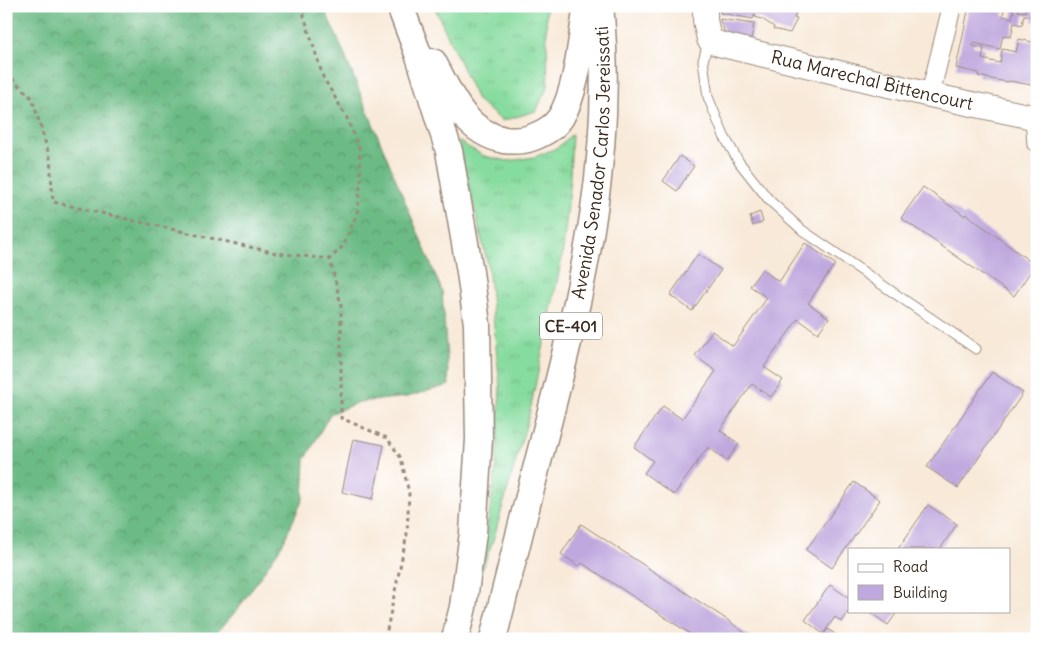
<svg xmlns="http://www.w3.org/2000/svg" width="1043" height="645" viewBox="0 0 1043 645" font-family="Delius,sans-serif">
  <style>
    .grass { fill: url(#grass-tufts); stroke: #60825e }
    .forest { fill: url(#forest-crowns); stroke: #547252 }
    .building { fill: #bfa8de; fill-rule: evenodd }
    .lines { fill: none; stroke-linecap: round; stroke-linejoin: round }
    .lane-casing { stroke: #9a8a7b; stroke-width: 11 }
    .street-casing { stroke: #9a8a7b; stroke-width: 20 }
    .secondary-casing { stroke: #9a8a7b; stroke-width: 26 }
    .primary-casing { stroke: #9a8a7b; stroke-width: 29 }
    .path { stroke: #9a8a7b; stroke-width: 3; stroke-dasharray: 4 4; stroke-linecap: butt }
    .lane { stroke: #fff; stroke-width: 9 }
    .street { stroke: #fff; stroke-width: 18 }
    .secondary { stroke: #fff; stroke-width: 24 }
    .primary { stroke: #fff; stroke-width: 26 }
    .labels { text-anchor: middle; stroke-width: 4.5; stroke-linejoin: round; paint-order: stroke }
    .shield { fill: #fff; stroke: #766a62; stroke-width: 1 }
    .shield-label { font-size: 16px; font-weight: bold; fill: #3b2a1e }
    .street-label { font-size: 18px; fill: #3b2a1e; stroke: #fff }
  </style>
  <defs>
    <pattern id="grass-tufts" width="24" height="20" patternUnits="userSpaceOnUse" patternTransform="scale(1.25)"><rect width="24" height="20" fill="#86db9e"/><path d="M3 7l-1-3M5 7V3M7 7l1-3M15 17l-1-3M17 17v-4M19 17l1-3" fill="none" stroke="#75bc88"/></pattern>
    <pattern id="forest-crowns" width="20" height="18" patternUnits="userSpaceOnUse" patternTransform="scale(1.25)"><rect width="20" height="18" fill="#6cbb85"/><path d="M2 6a3 3 0 1 1 6 0M12 15a3 3 0 1 1 6 0" fill="none" stroke="#5a986c"/></pattern>
  </defs>
  <rect width="100%" height="100%" fill="#fff"/>
  <filter id="ink" filterUnits="userSpaceOnUse"><feTurbulence type="fractalNoise" baseFrequency=".02" numOctaves="2"/><feDisplacementMap in="SourceGraphic" scale="10" xChannelSelector="R" yChannelSelector="G"/><feConvolveMatrix kernelMatrix="1 2 1 2 8 2 1 2 1" color-interpolation-filters="sRGB"/></filter>
  <filter id="wash" filterUnits="userSpaceOnUse"><feTurbulence type="fractalNoise" baseFrequency=".0096" numOctaves="4" result="noise"/><feDisplacementMap in="SourceGraphic" scale="20" xChannelSelector="R" yChannelSelector="G"/><feGaussianBlur stdDeviation="1.12" result="paint"/><feColorMatrix in="noise" values="0 0 0 0 0 0 0 0 0 0 0 0 0 0 0 0 0 1.4 0 .05"/><feComposite in="paint" operator="in"/></filter>
  <g filter="url(#wash)">
    <rect width="100%" height="100%" fill="#f8e9d8"/>
    <g class="grass">
      <path d="M 434,6 L 546,6 L 548,86 L 536,111 L 502,121 L 477,100 Z"/>
      <path d="M 572,134 L 569,197 L 562,258 L 529,415 L 494,537 L 480,576 L 496,469 L 500,387 L 488,266 L 458,141 L 484,156 L 508,161 L 534,157 L 557,148 Z"/>
    </g>
    <path class="forest" d="M 6,6 L 323,6 L 338,39 L 442,291 L 449,385 L 407,397 L 359,402 L 330,414 L 305,460 L 303,499 L 282,545 L 238,609 L 211,639 L 6,639 Z"/>
    <g id="blocks">
      <g class="building">
        <path d="M 721,6 L 799,6 L 794,18 L 797,19 L 790,33 L 773,29 L 774,27 L 762,19 L 755,17 L 756,16 L 754,15 L 753,19 L 720,13 Z"/>
        <path d="M 969,6 L 1019,6 L 1018,11 L 1025,12 L 1026,6 L 1037,6 L 1037,22 L 1032,21 L 1033,17 L 1024,15 L 1022,25 L 1014,23 L 1011,37 L 1003,35 L 1000,49 L 974,43 L 973,46 L 984,48 L 982,59 L 1000,63 L 1002,49 L 1016,52 L 1019,39 L 1032,42 L 1035,32 L 1037,32 L 1037,86 L 1009,81 L 1008,82 L 996,80 L 978,76 L 979,73 L 956,68 ZM 1004,8 L 1014,10 L 1012,18 L 1003,16 Z"/>
        <path d="M 720,19 L 754,24 L 751,40 L 726,35 L 720,21 Z"/>
        <path d="M 680,156 L 694,166 L 677,191 L 663,181 Z"/>
        <path d="M 923,187 L 965,216 L 966,214 L 1035,265 L 1014,296 L 901,218 Z"/>
        <path d="M 760,212 L 763,222 L 753,226 L 750,216 Z"/>
        <path d="M 805,243 L 835,264 L 808,303 L 829,318 L 818,333 L 798,319 L 764,367 L 783,380 L 771,397 L 752,384 L 720,430 L 739,444 L 727,461 L 708,447 L 674,495 L 644,473 L 653,461 L 634,447 L 663,406 L 682,419 L 716,371 L 695,356 L 712,331 L 733,346 L 767,298 L 750,286 L 762,269 L 779,282 Z"/>
        <path d="M 698,254 L 721,270 L 692,311 L 670,295 Z"/>
        <path d="M 992,372 L 1023,393 L 958,488 L 927,467 Z"/>
        <path d="M 353,439 L 384,445 L 373,499 L 342,492 Z"/>
        <path d="M 854,482 L 880,500 L 832,568 L 806,550 Z"/>
        <path d="M 928,505 L 957,524 L 940,549 L 898,549 Z"/>
        <path d="M 581,524 L 729,621 L 753,639 L 698,639 L 582,563 L 579,566 L 561,554 Z"/>
        <path d="M 830,585 L 849,598 L 849,611 L 842,622 L 835,617 L 823,634 L 805,620 Z"/>
        <path d="M 868,611 L 898,611 L 888,625 Z"/>
        <path d="M 828,629 L 835,634 L 832,639 L 825,633 Z"/>
      </g>
    </g>
  </g>
  <g filter="url(#ink)">
    <use href="#blocks" fill-opacity="0" stroke="#9a8a7b" stroke-width="1"/>
    <g class="lines">
      <g class="lane-casing">
        <g id="lane">
          <path d="M 709,39 L 703,61 L 708,97 L 724,136 L 739,162 L 769,200 L 802,230 L 976,349"/>
          <path d="M 1030,118 L 1032,145"/>
        </g>
      </g>
      <g class="street-casing">
        <path id="street" d="M 930,95 L 952,6"/>
      </g>
      <g class="secondary-casing">
        <g id="secondary">
          <path id="s1" d="M 705,6 L 705,20 L 709,39 L 719,44 L 930,95 L 1037,118"/>
        </g>
      </g>
      <g class="primary-casing">
        <g id="primary">
          <path d="M 400,6 L 419,56 L 449,151 L 470,272 L 477,324 L 479,439 L 473,533 L 463,607 L 455,639"/>
          <path d="M 433,62 C 451,95 463,131 504,140 C 513,141 523,141 531,138 C 542,134 554,128 561,117 C 578,88 581,39 587,6"/>
          <path id="s2" d="M 493,639 C 511,566 530,492 549,419 C 584,282 615,149 600,6"/>
        </g>
      </g>
      <g class="path">
        <path d="M 301,6 L 323,77 L 347,118 L 359,148 L 361,179 L 357,214 L 343,246 L 330,259 L 341,305 L 341,418 L 387,438 L 401,458 L 409,493 L 407,534 L 385,639"/>
        <path d="M 6,73 L 32,98 L 50,158 L 53,202 L 276,253 L 330,259"/>
      </g>
      <use href="#lane" class="lane"/>
      <use href="#street" class="street"/>
      <use href="#secondary" class="secondary"/>
      <use href="#primary" class="primary"/>
    </g>
  </g>
  <g class="labels">
    <rect class="shield" x="540" y="312.5" width="62" height="27" rx="4"/>
    <g class="shield-label">
      <text x="571" y="332">CE-401</text>
    </g>
    <g class="street-label">
      <text dy="6" stroke="none"><textPath href="#s1" startOffset="202">Rua Marechal Bittencourt</textPath></text>
      <text dy="6" stroke="none"><textPath href="#s2" startOffset="488">Avenida Senador Carlos Jereissati</textPath></text>
    </g>
  </g>
  <rect width="1043" height="645" fill="none" stroke="#fff" stroke-width="25"/>
  <rect x="848" y="548" width="162" height="65" fill="#ffffff" stroke="#b1aaa5"/>
  <rect x="858" y="564" width="25" height="8" fill="#ffffff" stroke="#b1aaa5"/>
  <text x="893" y="572" font-size="15" fill="#3b2a1e">Road</text>
  <rect x="858" y="585" width="25" height="15" fill="#bfa8de" stroke="#b1aaa5"/>
  <text x="893" y="598" font-size="15" fill="#3b2a1e">Building</text>
</svg>
